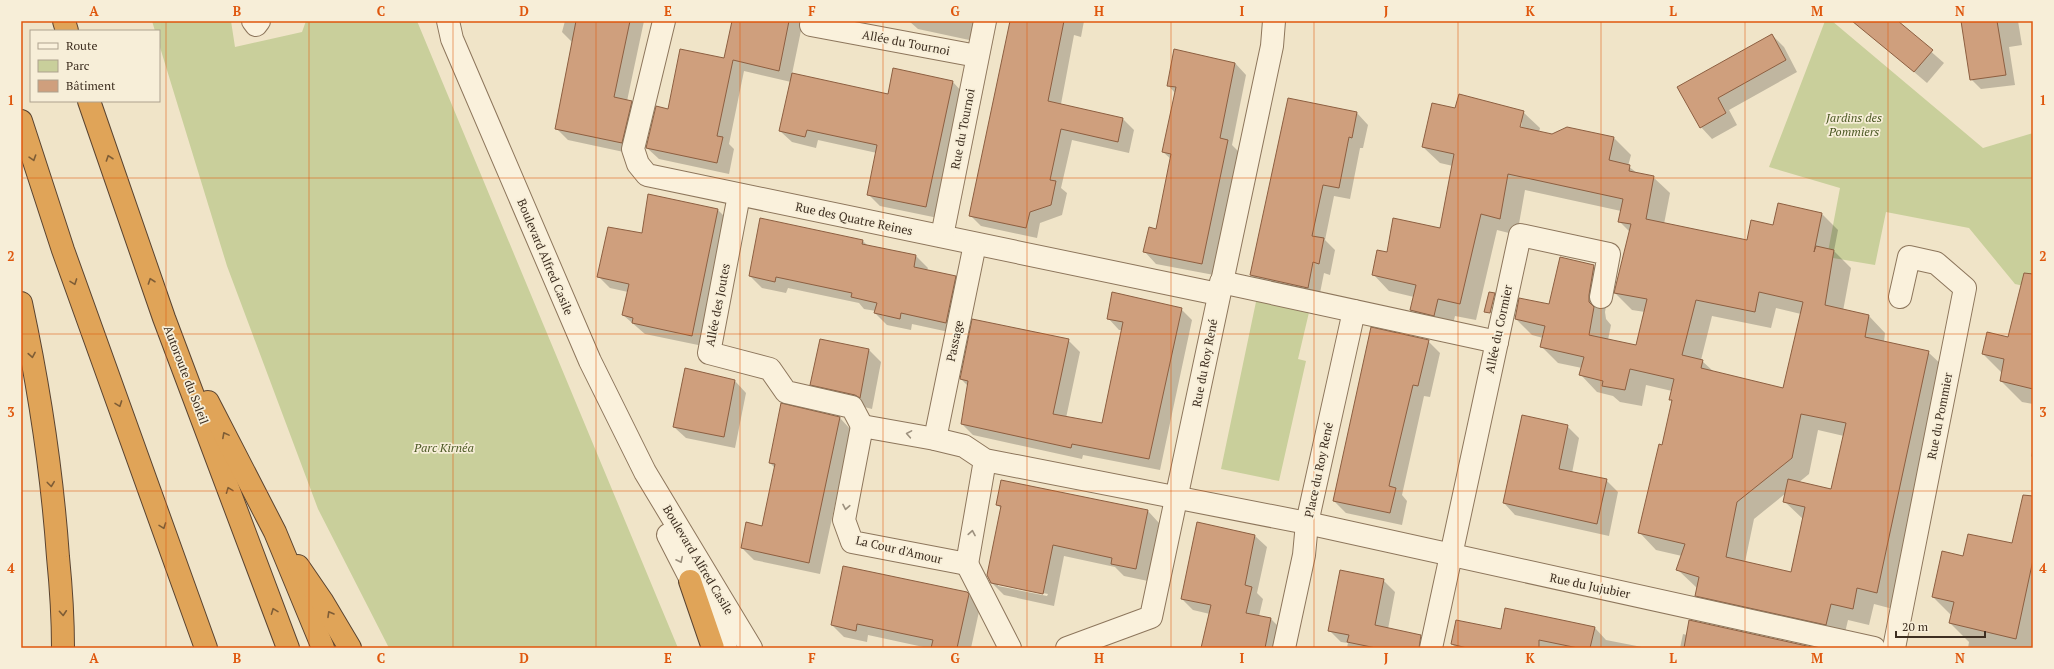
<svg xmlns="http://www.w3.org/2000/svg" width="2054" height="669" viewBox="0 0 2054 669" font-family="'PT Serif',serif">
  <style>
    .green { fill: #c9cf9b }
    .shadow { fill: #0003; fill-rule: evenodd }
    .building { fill: #cf9f7d; stroke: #8d5f41; fill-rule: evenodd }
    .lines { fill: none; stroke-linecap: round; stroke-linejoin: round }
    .minor-casing { stroke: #8d765c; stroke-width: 24 }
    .highway-casing { stroke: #5b4430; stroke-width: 24 }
    .minor { stroke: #faf1dc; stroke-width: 22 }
    .highway { stroke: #e0a458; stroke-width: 22 }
    .oneway { stroke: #7e5d36 }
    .oneway2 { stroke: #9c907e }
    .grid { fill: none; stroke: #df570d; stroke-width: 1; stroke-opacity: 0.55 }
    .labels { text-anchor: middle; stroke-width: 3.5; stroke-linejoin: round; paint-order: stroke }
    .street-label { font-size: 12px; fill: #3d2e20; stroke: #f7eed8 }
    .park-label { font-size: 12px; font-style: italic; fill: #4d5a26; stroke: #f7eed8 }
    .neatline { fill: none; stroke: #df570d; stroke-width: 1.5 }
    .grid-label { font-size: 13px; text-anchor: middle; font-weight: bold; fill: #df570d }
  </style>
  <rect width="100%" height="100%" fill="#f0e4c8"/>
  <g class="green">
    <path d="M 152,21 L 231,21 L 235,47 L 302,32 L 306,21 L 417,21 L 678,648 L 389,648 L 318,509 L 227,266 L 159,44 L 159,31 L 155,31 Z"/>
    <path d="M 1825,21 L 1832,21 L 1983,148 L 2033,133 L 2033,288 L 2015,284 L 1969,228 L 1886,212 L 1875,265 L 1827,257 L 1840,188 L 1769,167 Z"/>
    <path d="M 1257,297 L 1310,308 L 1298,359 L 1306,361 L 1279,481 L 1221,469 Z"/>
  </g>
  <g class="shadow">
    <path d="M 565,21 L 644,21 L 627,101 L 631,102 L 643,113 L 633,154 L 568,140 L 556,128 L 572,42 L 562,32 Z"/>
    <path d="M 733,21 L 803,21 L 792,74 L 889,95 L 952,81 L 963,93 L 938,218 L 880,206 L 868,194 L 877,153 L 818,140 L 816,148 L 792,142 L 780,131 L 791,82 L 744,71 L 729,144 L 734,149 L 729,174 L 659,159 L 647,148 L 669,110 L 725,60 Z"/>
    <path d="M 909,21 L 978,21 L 974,41 L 918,29 Z"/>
    <path d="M 1011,21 L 1084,21 L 1081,37 L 1074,35 L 1061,104 L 1123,119 L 1134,130 L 1129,153 L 1072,140 L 1061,188 L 1067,193 L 1062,215 L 1040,223 L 1037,238 L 981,226 L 970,215 Z"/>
    <path d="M 1874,21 L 1896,21 L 1944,63 L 1927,83 L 1866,31 Z"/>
    <path d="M 1962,21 L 2018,21 L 2022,45 L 2009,47 L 2015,85 L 1981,89 L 1971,79 Z"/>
    <path d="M 1772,35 L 1784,47 L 1797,72 L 1729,110 L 1737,125 L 1712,139 L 1701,127 L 1678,87 Z"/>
    <path d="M 1235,63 L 1246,75 L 1232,145 L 1239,152 L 1214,275 L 1156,264 L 1145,252 L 1156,230 L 1171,159 L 1163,152 L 1175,93 L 1168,85 Z"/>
    <path d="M 1456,109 L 1523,112 L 1540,128 L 1539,132 L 1552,135 L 1567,128 L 1614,138 L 1631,155 L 1628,166 L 1637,173 L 1653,177 L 1670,193 L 1664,224 L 1748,241 L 1774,227 L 1822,214 L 1838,230 L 1834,251 L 1851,268 L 1843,311 L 1869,316 L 1885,333 L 1884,342 L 1928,352 L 1945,368 L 1893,609 L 1874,604 L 1869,625 L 1848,620 L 1843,641 L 1712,612 L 1696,595 L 1697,588 L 1678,570 L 1682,556 L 1656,550 L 1640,533 L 1673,402 L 1670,399 L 1672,391 L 1646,385 L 1642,406 L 1620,402 L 1613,396 L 1597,392 L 1581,375 L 1582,368 L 1558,363 L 1541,346 L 1543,338 L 1532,335 L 1516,319 L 1550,305 L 1594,266 L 1610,283 L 1605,312 L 1606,319 L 1611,325 L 1608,340 L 1637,346 L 1645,312 L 1632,310 L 1615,293 L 1630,232 L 1619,221 L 1621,211 L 1525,190 L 1517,235 L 1497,230 L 1476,320 L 1455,316 L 1451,332 L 1428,327 L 1412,310 L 1414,297 L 1389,291 L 1373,274 L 1388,253 L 1441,229 L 1453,166 L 1440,163 L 1423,147 ZM 1520,122 L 1522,122 L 1520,132 L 1518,132 ZM 1776,308 L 1801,314 L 1784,389 L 1714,372 L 1701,360 L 1712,316 L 1771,328 ZM 1818,430 L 1844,436 L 1832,490 L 1798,483 L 1809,474 ZM 1786,493 L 1784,501 L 1803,519 L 1792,573 L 1745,562 L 1754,519 Z"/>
    <path d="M 1357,113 L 1368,125 L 1363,148 L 1360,148 L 1350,199 L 1334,196 L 1325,240 L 1335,250 L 1330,275 L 1324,273 L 1319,298 L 1262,286 L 1251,275 Z"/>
    <path d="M 717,209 L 729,221 L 703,346 L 645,334 L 623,315 L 628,292 L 610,288 L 599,277 L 643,234 Z"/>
    <path d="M 863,241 L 868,246 L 916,256 L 928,268 L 927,270 L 955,276 L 967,288 L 958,334 L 912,324 L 911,330 L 887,325 L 875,313 L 876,311 L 864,309 L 859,303 L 788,288 L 786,293 L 762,288 L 750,276 Z"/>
    <path d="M 1181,309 L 1192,320 L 1160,470 L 1083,455 L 1082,459 L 973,435 L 962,424 L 968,386 L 961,379 L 1068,340 L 1080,352 L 1066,418 L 1102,424 L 1122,330 L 1119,330 L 1108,318 Z"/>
    <path d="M 2033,320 L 2033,404 L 2022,402 L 2001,381 L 2002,373 L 1983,354 L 2009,338 Z"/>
    <path d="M 1428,341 L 1440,353 L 1430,397 L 1424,396 L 1402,495 L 1407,501 L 1402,525 L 1346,513 L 1334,501 Z"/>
    <path d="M 869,350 L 881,362 L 872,409 L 823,396 L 812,384 Z"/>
    <path d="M 735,381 L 746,393 L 735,448 L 686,438 L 674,427 Z"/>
    <path d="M 840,418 L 851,430 L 820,574 L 754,560 L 742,548 L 763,527 L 775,468 L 770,463 Z"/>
    <path d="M 1567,426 L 1579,438 L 1572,473 L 1606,480 L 1618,492 L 1609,536 L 1515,515 L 1504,503 Z"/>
    <path d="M 2033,448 L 2033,458 L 2031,456 Z"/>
    <path d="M 997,505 L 1148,511 L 1159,523 L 1148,581 L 1124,576 L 1115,567 L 1064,556 L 1054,606 L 1004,595 L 992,583 L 1002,509 ZM 998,584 L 1048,594 L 1047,596 L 998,586 Z"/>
    <path d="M 2033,525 L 2033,648 L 1968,648 L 1969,642 L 1950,623 L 1952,616 L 1933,597 L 1964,558 L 2013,545 Z"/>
    <path d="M 1255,536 L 1267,547 L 1257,593 L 1263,599 L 1259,616 L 1271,619 L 1282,630 L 1279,648 L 1202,648 L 1210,614 L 1193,610 L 1182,599 Z"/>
    <path d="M 1383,580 L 1395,592 L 1388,629 L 1406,648 L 1347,648 L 1348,643 L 1341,642 L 1329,630 Z"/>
    <path d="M 967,593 L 980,607 L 971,648 L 928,648 L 868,635 L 867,642 L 844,637 L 832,625 Z"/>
    <path d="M 1506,609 L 1595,628 L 1606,640 L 1647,648 L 1456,648 L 1452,644 L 1502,630 Z"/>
    <path d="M 1683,634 L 1687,635 L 1811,648 L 1680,648 Z"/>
  </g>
  <g class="building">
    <path d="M 576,21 L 630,21 L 614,97 L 632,101 L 622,143 L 555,129 Z"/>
    <path d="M 732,21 L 789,21 L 779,71 L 733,60 L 717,136 L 723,137 L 717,163 L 646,148 L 656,106 L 668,109 L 680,49 L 724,58 Z"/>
    <path d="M 1010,21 L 1064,21 L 1048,101 L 1123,118 L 1118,142 L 1061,129 L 1050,180 L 1056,181 L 1051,205 L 1030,212 L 1026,228 L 969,216 Z"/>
    <path d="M 1852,21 L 1898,21 L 1933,50 L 1914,72 Z"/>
    <path d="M 1961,21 L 1997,21 L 2006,75 L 1970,80 Z"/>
    <path d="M 1772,34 L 1786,60 L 1718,98 L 1726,113 L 1700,128 L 1677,87 Z"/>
    <path d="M 1174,49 L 1235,63 L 1220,138 L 1228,140 L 1202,264 L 1143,252 L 1149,227 L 1156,229 L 1171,154 L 1162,152 L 1176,87 L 1167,86 Z"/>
    <path d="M 893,68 L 953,81 L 926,207 L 867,195 L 877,145 L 807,130 L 805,137 L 779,131 L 792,73 L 888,94 Z"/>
    <path d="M 1459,94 L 1524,111 L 1520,127 L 1552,134 L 1567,127 L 1614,137 L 1609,160 L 1630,165 L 1629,171 L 1654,176 L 1646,219 L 1747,240 L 1751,220 L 1773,225 L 1778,203 L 1822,213 L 1814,252 L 1816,246 L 1834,250 L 1825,305 L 1869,315 L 1865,337 L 1929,351 L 1877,593 L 1857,588 L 1853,609 L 1831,604 L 1826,625 L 1695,596 L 1699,577 L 1676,570 L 1685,544 L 1638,533 L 1659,444 L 1662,445 L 1672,400 L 1669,400 L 1674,379 L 1630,369 L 1625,390 L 1602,386 L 1603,381 L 1579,375 L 1584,357 L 1540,347 L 1545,326 L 1515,319 L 1519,298 L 1549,304 L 1560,257 L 1594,265 L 1589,295 L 1589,302 L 1594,307 L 1589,335 L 1636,345 L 1647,299 L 1614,293 L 1631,224 L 1618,222 L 1623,199 L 1508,174 L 1500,219 L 1481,214 L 1460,304 L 1438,299 L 1434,316 L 1410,310 L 1416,285 L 1372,275 L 1377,250 L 1387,252 L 1393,218 L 1440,228 L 1454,154 L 1422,147 L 1432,103 L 1455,108 ZM 1759,292 L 1803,302 L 1783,388 L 1701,368 L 1703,360 L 1682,355 L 1696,300 L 1755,312 ZM 1801,414 L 1846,423 L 1831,489 L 1788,479 L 1783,502 L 1805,507 L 1791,572 L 1726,557 L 1737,502 L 1792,458 Z"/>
    <path d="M 1288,98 L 1357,112 L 1352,138 L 1349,137 L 1339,188 L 1323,185 L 1312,236 L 1324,238 L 1319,264 L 1313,262 L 1308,288 L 1250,275 Z"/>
    <path d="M 648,194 L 718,209 L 692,336 L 632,323 L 633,318 L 622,315 L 629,284 L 597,277 L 608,227 L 642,233 Z"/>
    <path d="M 760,218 L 863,240 L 862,244 L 916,255 L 914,267 L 956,276 L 946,323 L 901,313 L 900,319 L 874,313 L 877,303 L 851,297 L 852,293 L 776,277 L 775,282 L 749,276 Z"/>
    <path d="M 2024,273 L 2033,274 L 2033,389 L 2000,381 L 2004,359 L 1982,354 L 1987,332 L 2008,337 Z"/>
    <path d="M 1112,292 L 1182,308 L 1149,459 L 1072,444 L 1071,448 L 961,424 L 968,381 L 960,379 L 972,319 L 1069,339 L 1053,414 L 1102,423 L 1123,322 L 1107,319 Z"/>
    <path d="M 1489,292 L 1495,293 L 1490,313 L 1484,312 Z"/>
    <path d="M 1371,327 L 1429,340 L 1418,386 L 1413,385 L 1389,486 L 1396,488 L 1390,513 L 1333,501 Z"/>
    <path d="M 820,339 L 869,349 L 860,398 L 855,395 L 810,385 Z"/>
    <path d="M 685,368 L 735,380 L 724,437 L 673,427 Z"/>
    <path d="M 781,403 L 840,417 L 809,563 L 741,548 L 746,522 L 762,526 L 775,464 L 769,463 Z"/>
    <path d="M 1522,415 L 1568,425 L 1559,469 L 1607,479 L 1597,524 L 1503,503 Z"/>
    <path d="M 1001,480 L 1148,510 L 1136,569 L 1111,564 L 1112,558 L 1053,545 L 1043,594 L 991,583 L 987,575 L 1001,506 L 996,505 Z"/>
    <path d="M 2023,495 L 2033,496 L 2033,560 L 2016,639 L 1949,623 L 1954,602 L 1932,597 L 1942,551 L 1963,556 L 1968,534 L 2012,543 Z"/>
    <path d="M 1197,522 L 1255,535 L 1245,585 L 1252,587 L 1246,613 L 1271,618 L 1265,648 L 1201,648 L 1211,605 L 1181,599 Z"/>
    <path d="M 843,566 L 967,592 L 969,594 L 957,648 L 931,648 L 933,640 L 857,624 L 856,631 L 831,625 Z"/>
    <path d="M 1340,570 L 1384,579 L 1375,625 L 1421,635 L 1419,648 L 1376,648 L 1347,642 L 1349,635 L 1328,631 Z"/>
    <path d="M 1505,608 L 1595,627 L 1590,648 L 1578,648 L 1539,640 L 1539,648 L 1467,648 L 1451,644 L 1456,620 L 1501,629 Z"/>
    <path d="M 1689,620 L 1816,648 L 1684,648 Z"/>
  </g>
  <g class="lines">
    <g class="minor-casing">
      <g id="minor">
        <path d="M 253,21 L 256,25 L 259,21"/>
        <path d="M 448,21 L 452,39 L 590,361 L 645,472 L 751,648"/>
        <path d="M 664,21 L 633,149 L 638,164 L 647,175 L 1218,294"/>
        <path d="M 811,25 L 977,56"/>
        <path d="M 739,195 L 709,353 L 770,369 L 786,392 L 852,407 L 862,426"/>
        <path d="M 942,236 L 985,21"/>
        <path d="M 1221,282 L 1497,342"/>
        <path d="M 935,439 L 975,244"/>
        <path d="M 985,460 L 967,564 L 852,542 L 844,520 L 862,426 L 935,439 L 964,446 L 985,460 L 1307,523 L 1354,311"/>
        <path d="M 668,535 L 726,648"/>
        <path d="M 967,564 L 1010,648"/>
        <path d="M 1067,648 L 1151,617 L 1272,46 L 1274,21"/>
        <path d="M 1284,648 L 1304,555 L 1307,523 L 1874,648"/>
        <path d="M 1431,648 L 1520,235 L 1609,254 L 1601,297"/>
        <path d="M 1894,648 L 1965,288 L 1936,263 L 1909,257 L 1900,297"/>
      </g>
    </g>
    <g class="highway-casing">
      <g id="highway">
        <path d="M 64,21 L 67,31"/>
        <path d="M 89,101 L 164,318 L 288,648"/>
        <path d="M 21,121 L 63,250 L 206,648"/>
        <path d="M 21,303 C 39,387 52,471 58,557 C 61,587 63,617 63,648"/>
        <path d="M 208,402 L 275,532 L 323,648"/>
        <path d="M 298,566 L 322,601 L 350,648"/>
        <path d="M 690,581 L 713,648"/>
      </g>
    </g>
    <use href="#minor" class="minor"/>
    <use href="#highway" class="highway"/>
  </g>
  <defs><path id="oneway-chevron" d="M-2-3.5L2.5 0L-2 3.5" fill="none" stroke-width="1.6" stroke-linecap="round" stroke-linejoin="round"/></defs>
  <g class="oneway">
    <use href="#oneway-chevron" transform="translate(33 158) rotate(72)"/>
    <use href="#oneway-chevron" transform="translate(109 158) rotate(-109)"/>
    <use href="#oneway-chevron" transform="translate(151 281) rotate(-109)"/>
    <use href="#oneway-chevron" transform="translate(74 282) rotate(70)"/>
    <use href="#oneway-chevron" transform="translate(32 355) rotate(80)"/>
    <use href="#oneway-chevron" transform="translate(119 404) rotate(70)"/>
    <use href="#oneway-chevron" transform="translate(225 435) rotate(-118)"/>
    <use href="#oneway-chevron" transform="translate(51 484) rotate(83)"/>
    <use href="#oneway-chevron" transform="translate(229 490) rotate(-111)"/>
    <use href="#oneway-chevron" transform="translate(163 526) rotate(70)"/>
    <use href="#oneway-chevron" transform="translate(274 611) rotate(-111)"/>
    <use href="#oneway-chevron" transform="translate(63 613) rotate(86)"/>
    <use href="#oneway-chevron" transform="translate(330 614) rotate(-120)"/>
  </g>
  <g class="oneway2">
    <use href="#oneway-chevron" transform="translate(909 434) rotate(-170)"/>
    <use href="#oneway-chevron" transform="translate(846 507) rotate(101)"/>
    <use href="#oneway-chevron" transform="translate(972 533) rotate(-80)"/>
    <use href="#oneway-chevron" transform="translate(680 560) rotate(64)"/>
  </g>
  <path class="grid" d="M 166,21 L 166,648M 309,21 L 309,648M 453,21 L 453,648M 596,21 L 596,648M 740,21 L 740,648M 883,21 L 883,648M 1027,21 L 1027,648M 1171,21 L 1171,648M 1314,21 L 1314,648M 1458,21 L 1458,648M 1601,21 L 1601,648M 1745,21 L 1745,648M 1888,21 L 1888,648M 21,178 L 2033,178M 21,334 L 2033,334M 21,491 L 2033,491"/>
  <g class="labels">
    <g class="street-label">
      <text transform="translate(906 43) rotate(11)" y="4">Allée du Tournoi</text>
      <text transform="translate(963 129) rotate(-79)" y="4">Rue du Tournoi</text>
      <text transform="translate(854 219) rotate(12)" y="4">Rue des Quatre Reines</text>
      <text transform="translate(545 257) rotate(67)" y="4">Boulevard Alfred Casile</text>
      <text transform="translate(718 305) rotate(-79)" y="4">Allée des Joutes</text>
      <text transform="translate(1499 329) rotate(-78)" y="4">Allée du Cormier</text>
      <text transform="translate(955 341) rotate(-78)" y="4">Passage</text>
      <text transform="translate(1205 363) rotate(-79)" y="4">Rue du Roy René</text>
      <text transform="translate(186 375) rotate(69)" y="4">Autoroute du Soleil</text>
      <text transform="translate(1940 416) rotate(-79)" y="4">Rue du Pommier</text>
      <text transform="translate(1319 470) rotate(-78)" y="4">Place du Roy René</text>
      <text transform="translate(899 550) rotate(13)" y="4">La Cour d'Amour</text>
      <text transform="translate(698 560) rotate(59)" y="4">Boulevard Alfred Casile</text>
      <text transform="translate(1590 586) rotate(12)" y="4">Rue du Jujubier</text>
    </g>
    <g class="park-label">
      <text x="1854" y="122">Jardins des<tspan x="1854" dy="14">Pommiers</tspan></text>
      <text x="444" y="452">Parc Kirnéa</text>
    </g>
  </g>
  <rect width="2054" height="669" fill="none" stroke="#f7eed8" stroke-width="44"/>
  <rect x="30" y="30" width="130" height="72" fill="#f7eed8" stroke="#ada18e"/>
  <rect x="38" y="43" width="20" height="6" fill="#faf1dc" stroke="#ada18e"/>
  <text x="66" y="50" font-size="12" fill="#3d2e20">Route</text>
  <rect x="38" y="60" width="20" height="12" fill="#c9cf9b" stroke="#ada18e"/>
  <text x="66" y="70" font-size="12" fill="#3d2e20">Parc</text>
  <rect x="38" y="80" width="20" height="12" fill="#cf9f7d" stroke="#ada18e"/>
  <text x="66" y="90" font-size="12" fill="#3d2e20">Bâtiment</text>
  <path d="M1896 631v6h89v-6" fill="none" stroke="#3d2e20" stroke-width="2"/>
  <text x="1902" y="631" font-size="12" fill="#3d2e20" stroke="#f7eed8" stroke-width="3" paint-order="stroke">20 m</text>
  <rect x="22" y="22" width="2010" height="625" class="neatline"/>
  <g class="grid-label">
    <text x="94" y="16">A</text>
    <text x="237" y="16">B</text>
    <text x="381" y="16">C</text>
    <text x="524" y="16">D</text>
    <text x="668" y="16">E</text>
    <text x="812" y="16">F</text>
    <text x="955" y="16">G</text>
    <text x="1099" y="16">H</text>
    <text x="1242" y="16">I</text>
    <text x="1386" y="16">J</text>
    <text x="1530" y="16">K</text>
    <text x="1673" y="16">L</text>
    <text x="1817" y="16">M</text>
    <text x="1960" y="16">N</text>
    <text x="11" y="105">1</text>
    <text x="2043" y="105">1</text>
    <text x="11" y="261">2</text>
    <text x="2043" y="261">2</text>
    <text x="11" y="417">3</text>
    <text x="2043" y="417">3</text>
    <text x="11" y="573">4</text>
    <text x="2043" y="573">4</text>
    <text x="94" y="663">A</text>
    <text x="237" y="663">B</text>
    <text x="381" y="663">C</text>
    <text x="524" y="663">D</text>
    <text x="668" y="663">E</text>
    <text x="812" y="663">F</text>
    <text x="955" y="663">G</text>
    <text x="1099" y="663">H</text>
    <text x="1242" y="663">I</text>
    <text x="1386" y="663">J</text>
    <text x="1530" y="663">K</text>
    <text x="1673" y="663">L</text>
    <text x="1817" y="663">M</text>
    <text x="1960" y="663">N</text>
  </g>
</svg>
